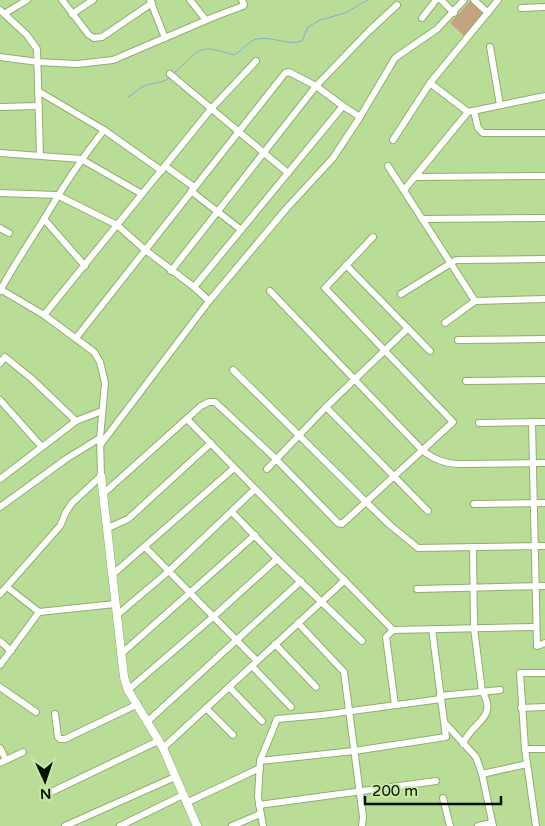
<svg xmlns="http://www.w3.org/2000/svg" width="545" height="826" viewBox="0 0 545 826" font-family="'Varela Round',sans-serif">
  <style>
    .green { fill: #c4a47f }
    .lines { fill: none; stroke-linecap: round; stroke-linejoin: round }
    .stream { stroke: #82adda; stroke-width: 1 }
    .minor-casing { stroke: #8eb06c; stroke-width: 8 }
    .major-casing { stroke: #8eb06c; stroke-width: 9 }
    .minor { stroke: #fff; stroke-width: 6 }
    .major { stroke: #fff; stroke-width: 8 }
  </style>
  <rect width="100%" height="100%" fill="#b9dd97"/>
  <path class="green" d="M 471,0 L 486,13 L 464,36 L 450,23 Z"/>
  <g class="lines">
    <g class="stream">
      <path d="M 174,73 C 202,49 196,43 234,55 C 242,51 249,40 257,39 C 273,36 288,46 302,41 L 308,27 L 320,20 L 345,13 L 368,0"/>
      <path d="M 128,97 C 133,94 137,90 142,87 C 151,82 162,84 169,78"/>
    </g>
    <g class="minor-casing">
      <g id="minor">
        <path d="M 62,0 L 89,35 L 94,38 L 102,37 L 152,3"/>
        <path d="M 150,0 L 165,38"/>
        <path d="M 190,0 L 206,20"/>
        <path d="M 441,0 L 454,13"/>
        <path d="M 474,0 L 488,13"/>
        <path d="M 521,8 L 545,7"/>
        <path d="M 0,10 L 27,35 L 37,49 L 40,155"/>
        <path d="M 4,14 L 27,0"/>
        <path d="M 72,14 L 93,0"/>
        <path d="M 422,18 L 436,0"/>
        <path d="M 490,47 L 500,105"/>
        <path d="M 0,57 L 38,62 L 77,64 L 113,60 L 216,16 L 243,6 L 244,5 L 242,0"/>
        <path d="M 170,74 L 288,173"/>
        <path d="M 430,83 L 468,112"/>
        <path d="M 38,91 L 104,130 L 162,171"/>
        <path d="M 0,107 L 39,106"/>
        <path d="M 474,111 L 478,128 L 483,133 L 545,133"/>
        <path d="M 393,140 L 430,83 L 498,0"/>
        <path d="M 0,153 L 81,159 L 142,194"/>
        <path d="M 165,166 L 194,187"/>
        <path d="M 388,166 L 475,301"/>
        <path d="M 414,177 L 545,176"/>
        <path d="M 404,190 L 468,112 L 545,96"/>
        <path d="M 191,191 L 240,229"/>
        <path d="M 0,193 L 57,195 L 117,225 L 144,249 L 194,287 L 209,301 L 101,444"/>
        <path d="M 44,219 L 85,266"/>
        <path d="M 422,219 L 545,218"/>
        <path d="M 0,228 L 9,233"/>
        <path d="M 346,265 L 430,351"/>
        <path d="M 171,271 L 316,86 L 343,106 L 360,117 L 395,58 L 437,29 L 464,0"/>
        <path d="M 194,287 L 343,106"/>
        <path d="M 0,289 L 44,315 L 94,352 L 100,362 L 105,383 L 100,438 L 101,476 L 72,503 L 66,512 L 60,526 L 0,594"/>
        <path d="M 0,291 C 13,266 29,243 44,219 C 62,188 81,159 104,130"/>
        <path d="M 270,291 L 423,451 C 434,459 443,463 457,464 L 545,463"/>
        <path d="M 401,294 L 456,260 L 545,259"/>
        <path d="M 209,301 L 286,209 L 333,158 L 360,117"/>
        <path d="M 44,315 L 211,109 L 256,61"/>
        <path d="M 445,323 L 475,301 L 545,299"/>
        <path d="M 76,338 L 285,73 L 289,72 L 316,86 L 368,32 L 397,5"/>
        <path d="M 458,340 L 545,339"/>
        <path d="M 0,363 L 5,357 L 32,379 L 76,421"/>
        <path d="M 233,370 L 366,502 L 391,526 L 418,548 L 545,546"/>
        <path d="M 466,381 L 545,380"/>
        <path d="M 0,400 L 41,446"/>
        <path d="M 326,407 L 428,511"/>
        <path d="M 187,419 L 393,630"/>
        <path d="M 532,422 L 537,646 L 545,643"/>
        <path d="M 479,423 L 545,422"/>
        <path d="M 267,469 L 326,407 L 408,328"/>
        <path d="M 0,479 L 76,421 L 102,411"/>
        <path d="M 104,493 L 201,406 L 209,402 L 215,402 L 275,458 L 338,523 L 342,524 L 453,422 L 325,288 L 373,237"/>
        <path d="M 474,504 L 545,503"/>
        <path d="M 0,507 L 66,459 L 100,438"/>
        <path d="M 232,512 L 277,559 L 362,641"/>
        <path d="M 108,528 L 128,519 L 211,443"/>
        <path d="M 145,547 L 257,661"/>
        <path d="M 112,575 L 234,468"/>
        <path d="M 7,587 L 39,612 L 115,604"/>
        <path d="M 417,589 L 545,586"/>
        <path d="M 117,615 L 169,571 L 255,489"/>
        <path d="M 298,623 L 344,672 L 363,817 L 362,826"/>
        <path d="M 0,641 L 11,651"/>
        <path d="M 275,644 L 316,687"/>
        <path d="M 121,654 L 255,535"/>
        <path d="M 0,665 L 39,612"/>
        <path d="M 252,666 L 291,707"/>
        <path d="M 0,687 L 36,712"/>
        <path d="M 229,687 L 262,721"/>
        <path d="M 128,690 L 213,617 L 277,559"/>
        <path d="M 440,696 L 500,690"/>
        <path d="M 395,705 L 386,637 L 393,630 L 535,627"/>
        <path d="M 206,708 L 233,735"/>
        <path d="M 521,708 L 545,707"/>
        <path d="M 55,714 L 58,737 L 60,739 L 65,739 L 138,704"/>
        <path d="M 148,721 L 301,581"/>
        <path d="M 444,722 L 476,757 L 482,774 L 493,826"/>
        <path d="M 463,744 C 472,721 499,719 482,691 L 474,628 L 473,547"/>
        <path d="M 0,748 L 6,760"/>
        <path d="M 163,748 L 345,580"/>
        <path d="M 525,749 L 545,749"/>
        <path d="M 260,761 L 354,751 L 446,737 L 432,629"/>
        <path d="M 0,763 L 23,752"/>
        <path d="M 482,774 L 527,764"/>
        <path d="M 43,796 L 158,741"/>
        <path d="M 443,798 L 450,826"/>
        <path d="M 186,803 L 260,768"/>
        <path d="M 259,805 L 436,781"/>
        <path d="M 65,826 L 175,777"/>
        <path d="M 120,826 L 183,795"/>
        <path d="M 232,826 L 260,814"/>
        <path d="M 263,826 L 258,797 L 260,761 L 277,719 L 322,715 L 441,699"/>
        <path d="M 478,826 L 492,823"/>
        <path d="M 536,826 L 525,749 L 520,673 L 545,673"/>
      </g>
    </g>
    <g class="major-casing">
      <path id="major" d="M 101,476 L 124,677 L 128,690 L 163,748 L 197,826"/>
    </g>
    <use href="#minor" class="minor"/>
    <use href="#major" class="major"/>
  </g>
  <g transform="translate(45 781) rotate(177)" stroke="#c6eaa4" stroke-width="4" paint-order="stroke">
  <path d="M0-4L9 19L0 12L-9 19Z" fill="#050f00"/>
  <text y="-8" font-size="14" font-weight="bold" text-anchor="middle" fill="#050f00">N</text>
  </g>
  <path d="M365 796v8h136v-8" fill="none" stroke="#050f00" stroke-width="2.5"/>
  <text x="372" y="796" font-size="15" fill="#050f00" stroke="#c6eaa4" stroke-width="4" paint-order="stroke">200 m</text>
</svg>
